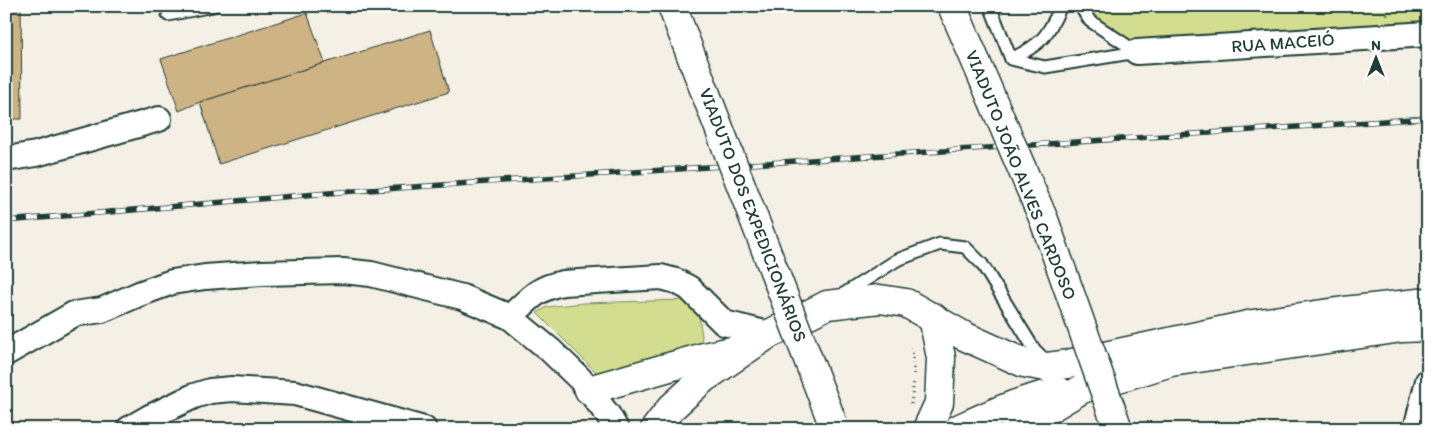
<svg xmlns="http://www.w3.org/2000/svg" width="1434" height="435" viewBox="0 0 1434 435" font-family="Itim,sans-serif">
  <style>
    .green { fill: #d2dd90; stroke: #788d62 }
    .building { fill: #ceb384; stroke: #1f3d34 }
    .lines { fill: none; stroke-linecap: round; stroke-linejoin: round }
    .service-casing { stroke: #1f3d34; stroke-width: 15 }
    .minor-casing { stroke: #1f3d34; stroke-width: 28 }
    .secondary-casing { stroke: #1f3d34; stroke-width: 31 }
    .path { stroke: #1f3d34; stroke-width: 3; stroke-dasharray: 1 4; stroke-linecap: butt }
    .service { stroke: #fff; stroke-width: 11 }
    .minor { stroke: #fff; stroke-width: 24 }
    .secondary { stroke: #fff; stroke-width: 28 }
    .rail-casing { stroke: #1f3d34; stroke-width: 5.5 }
    .rail { stroke: #fff; stroke-width: 4; stroke-dasharray: 11; stroke-linecap: butt }
    .secondary-bridge-casing { stroke: #1f3d34; stroke-width: 31; stroke-linecap: butt }
    .secondary-bridge { stroke: #fff; stroke-width: 28 }
    .labels { text-anchor: middle; stroke-width: 5; stroke-linejoin: round; paint-order: stroke }
    .street-label { font-size: 18px; fill: #1f3d34; stroke: #fff }
  </style>
  <rect width="100%" height="100%" fill="#f5f0e6"/>
  <filter id="ink" filterUnits="userSpaceOnUse"><feTurbulence type="fractalNoise" baseFrequency=".02" numOctaves="2"/><feDisplacementMap in="SourceGraphic" scale="10" xChannelSelector="R" yChannelSelector="G"/><feConvolveMatrix kernelMatrix="1 2 1 2 8 2 1 2 1" color-interpolation-filters="sRGB"/></filter>
  <g filter="url(#ink)">
    <g class="green">
      <path d="M 1088,6 L 1428,6 L 1428,28 L 1138,46 L 1094,16 Z"/>
      <path d="M 685,300 L 699,317 L 702,336 L 700,351 L 602,378 L 537,313 L 547,307 L 583,303 Z"/>
    </g>
    <g class="building">
      <path d="M 6,6 L 21,6 L 22,119 L 6,119 Z"/>
      <path d="M 307,13 L 325,63 L 200,102 L 179,111 L 161,59 Z"/>
      <path d="M 430,30 L 449,92 L 219,164 L 200,102 Z"/>
    </g>
    <g class="lines">
      <g class="service-casing">
        <g id="service">
          <path d="M 990,6 L 1011,59 L 1045,67 L 1137,52"/>
          <path d="M 1080,6 L 1090,21 L 1137,52"/>
          <path d="M 168,15 L 213,6"/>
          <path d="M 1011,59 C 1042,44 1047,37 1061,6"/>
          <path d="M 842,295 L 897,260 L 940,244 L 965,247 L 982,264 L 1034,349 L 1046,361"/>
        </g>
      </g>
      <g class="minor-casing">
        <g id="minor">
          <path d="M 1137,52 L 1428,34"/>
          <path d="M 6,159 L 36,154 L 159,119"/>
          <path d="M 510,317 C 529,300 536,288 563,283 L 661,277 L 676,281 L 689,288 L 724,323 L 769,334"/>
          <path d="M 6,353 L 74,314 L 102,310 L 139,294 L 172,282 L 205,277 L 262,273 L 343,271 L 371,274 L 462,297 L 510,317 L 550,350 L 580,379 L 608,415 L 616,429"/>
          <path d="M 129,429 L 150,417"/>
          <path d="M 150,429 L 150,417 L 194,396 L 210,391 L 232,389 L 295,393 L 424,429"/>
          <path d="M 1416,429 L 1428,381"/>
        </g>
      </g>
      <g class="secondary-casing">
        <g id="secondary">
          <path d="M 589,390 L 704,357 L 737,350"/>
          <path d="M 655,429 L 671,408 L 703,379 L 769,334 L 827,305 L 880,299 L 906,303 L 964,336 L 1024,363 L 1046,367 L 1068,364 L 1253,324 L 1344,311 L 1428,302"/>
          <path d="M 927,429 L 939,403 L 941,358 L 933,317"/>
          <path d="M 958,429 C 991,414 1024,398 1060,392"/>
          <path d="M 1015,429 L 1082,389 L 1171,362 L 1402,328 L 1428,327"/>
        </g>
      </g>
      <g class="path">
        <path d="M 1387,15 L 1390,6"/>
        <path d="M 912,348 L 914,374"/>
        <path d="M 911,404 L 914,380"/>
      </g>
      <use href="#service" class="service"/>
      <use href="#minor" class="minor"/>
      <use href="#secondary" class="secondary"/>
      <g class="rail-casing">
        <path id="rail" d="M 6,221 L 340,192 L 1428,118"/>
      </g>
      <use href="#rail" class="rail"/>
      <g class="secondary-bridge-casing">
        <g id="secondary-bridge">
          <path d="M 672,6 L 833,424"/>
          <path d="M 952,6 L 1044,220 L 1118,429"/>
        </g>
      </g>
      <use href="#secondary-bridge" class="secondary-bridge"/>
    </g>
  </g>
  <g class="labels">
    <g class="street-label">
      <text transform="translate(1283 43) rotate(-4)" y="6">RUA MACEIÓ</text>
      <text transform="translate(1021 175) rotate(68)" y="6">VIADUTO JOÃO ALVES CARDOSO</text>
      <text transform="translate(753 215) rotate(69)" y="6">VIADUTO DOS EXPEDICIONÁRIOS</text>
    </g>
  </g>
  <rect width="1434" height="435" fill="none" stroke="#fff" stroke-width="25"/>
  <rect x="12" y="12" width="1409" height="410" fill="none" stroke="#1f3d34" stroke-width="2" filter="url(#ink)"/>
  <g transform="translate(1376 58)" stroke="#ffffff" stroke-width="4" paint-order="stroke">
  <path d="M0-4L9 19L0 12L-9 19Z" fill="#1f3d34"/>
  <text y="-8" font-size="14" font-weight="bold" text-anchor="middle" fill="#1f3d34">N</text>
  </g>
</svg>
